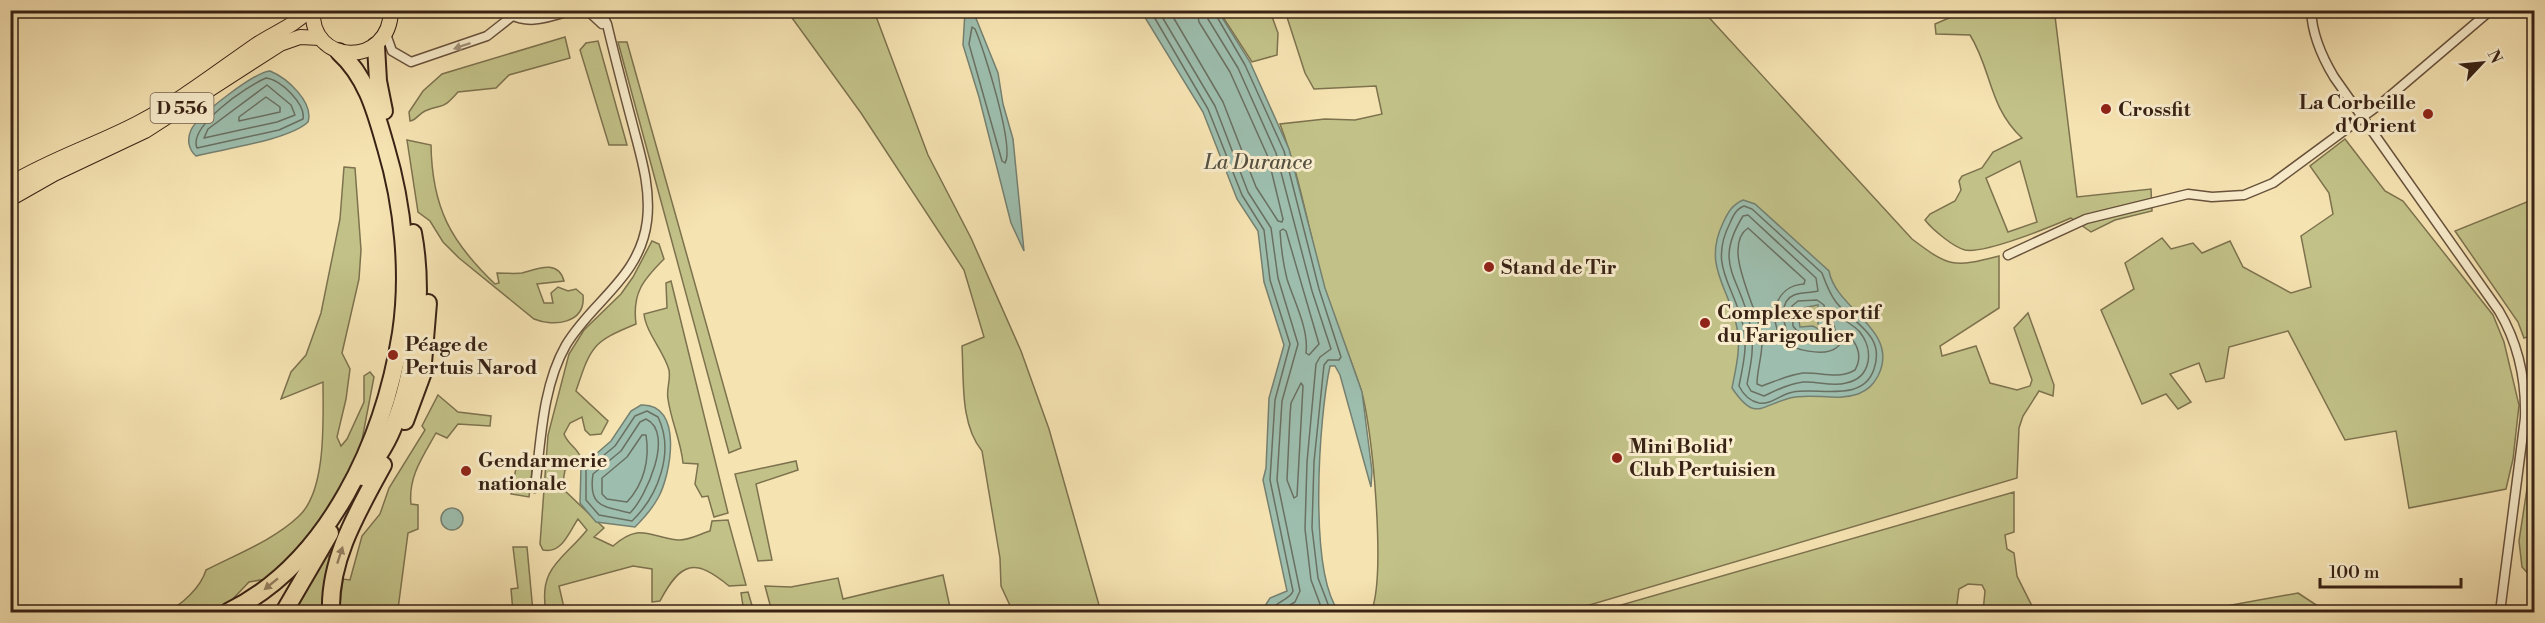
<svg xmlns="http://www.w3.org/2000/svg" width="2545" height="623" viewBox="0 0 2545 623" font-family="'Libre Bodoni',serif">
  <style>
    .green { fill: #c2c288; stroke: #7d724e; stroke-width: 1.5; fill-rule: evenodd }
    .water { fill: #9dbeae; stroke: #758071; stroke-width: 1.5; fill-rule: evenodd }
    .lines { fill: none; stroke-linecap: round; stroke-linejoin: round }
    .shore { stroke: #6a7062; stroke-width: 1.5 }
    .street-casing { stroke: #68523c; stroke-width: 11 }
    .primary-casing { stroke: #382215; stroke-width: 16 }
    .highway-casing { stroke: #382215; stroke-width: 20 }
    .street { stroke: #f9edcd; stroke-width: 8 }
    .primary { stroke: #f6e3b2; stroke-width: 14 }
    .highway { stroke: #f6e3b2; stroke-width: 16 }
    .oneway { fill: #a2927a }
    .oneway2 { fill: #978264 }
    .poi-dot { fill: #8f2418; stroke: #f9edcd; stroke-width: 2 }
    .labels { text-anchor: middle; stroke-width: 6; stroke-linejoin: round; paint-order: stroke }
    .shield { fill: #f9edcd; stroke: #725f4c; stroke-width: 1.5 }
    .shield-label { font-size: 18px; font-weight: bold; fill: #382215 }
    .poi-label { font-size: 20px; font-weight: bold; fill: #382215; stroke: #f9edcd; text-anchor: start }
    .water-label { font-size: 21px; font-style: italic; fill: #565143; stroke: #f9edcd }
  </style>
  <rect width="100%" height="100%" fill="#f6e3b2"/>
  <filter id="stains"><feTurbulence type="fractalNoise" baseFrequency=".00333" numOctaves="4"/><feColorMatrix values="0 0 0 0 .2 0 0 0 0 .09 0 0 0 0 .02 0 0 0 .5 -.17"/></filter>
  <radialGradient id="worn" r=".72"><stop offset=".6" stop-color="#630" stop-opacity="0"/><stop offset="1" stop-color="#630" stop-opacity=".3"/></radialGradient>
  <g class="green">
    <path d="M 787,11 L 874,11 L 928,155 L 971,238 L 1021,351 L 1049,429 L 1101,612 L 1013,612 L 1001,586 L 1000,558 L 982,451 C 960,424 964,381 962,346 L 984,337 L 964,270 L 861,113 Z"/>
    <path d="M 1219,11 L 1270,11 L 1278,33 L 1277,55 L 1252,62 Z"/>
    <path d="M 1285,11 L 1703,11 L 1912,239 C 1949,267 1953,268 1999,256 L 1999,308 L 1940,346 L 1942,356 L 1976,346 L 1990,383 L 2017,390 L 2030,386 L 2032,380 L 2014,328 L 2028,313 L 2054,385 L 2053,396 L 2039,391 L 2023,416 L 2019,428 L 2017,478 L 1566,612 L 1558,612 L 1556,606 L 1557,612 L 1371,612 C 1386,578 1373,428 1361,390 C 1350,355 1335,322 1324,287 C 1309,232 1300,177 1280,124 L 1325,119 L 1355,120 L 1382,114 L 1376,86 L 1314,89 L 1305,73 Z"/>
    <path d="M 1965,11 L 2075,11 L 2055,16 L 2077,197 L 2151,189 L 2152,211 L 2115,220 L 2091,232 L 2071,218 C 2050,227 1985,254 1965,250 C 1953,247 1932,229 1925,220 L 1930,214 L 1955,201 L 1961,190 L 1959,181 L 1962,176 L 1982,168 L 1993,152 L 2022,138 C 1988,106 1992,70 1970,35 L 1936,34 L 1935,24 ZM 2020,161 L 2037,222 L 2008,232 L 1986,178 Z"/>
    <path d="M 565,37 L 570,58 L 509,75 L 496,88 L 458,92 C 441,111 445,103 425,111 C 418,114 417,120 410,121 L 409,112 L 423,91 L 442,74 Z"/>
    <path d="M 598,41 L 627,145 L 609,145 L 580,50 L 586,43 Z"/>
    <path d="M 618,42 L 627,42 L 741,448 L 729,453 Z"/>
    <path d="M 2345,139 L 2385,191 L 2403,201 L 2493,315 L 2504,342 L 2519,405 L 2513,459 L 2506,489 L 2409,508 L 2396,431 L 2345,440 L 2288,331 L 2229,347 L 2224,378 L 2206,382 L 2199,363 L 2170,374 L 2191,402 L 2178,409 L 2166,394 L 2142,404 L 2101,310 L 2134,289 L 2125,263 L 2162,238 L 2171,249 L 2193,243 L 2202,253 L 2230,241 L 2243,267 L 2291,293 L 2311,287 L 2301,236 L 2333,214 L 2329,193 L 2310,166 Z"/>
    <path d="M 407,140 L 431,145 C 432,208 451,242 495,284 L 499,283 L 497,273 C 505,273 515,274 522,273 C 537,269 558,259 564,281 L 537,284 L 544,303 L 553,303 L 551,293 L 558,287 L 568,291 L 576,289 L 583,295 C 586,324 553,327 534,319 L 459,258 L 443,242 L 430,221 L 418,212 Z"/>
    <path d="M 344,167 L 355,168 L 361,250 L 359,279 L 342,353 L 350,369 L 346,399 L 337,437 L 341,446 L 347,439 L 364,402 L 364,376 L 370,372 L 374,377 L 361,445 L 348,477 L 317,528 L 293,555 L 266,579 L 249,582 L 228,604 L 212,612 L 166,612 C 182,605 201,587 206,570 C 237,554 274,540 299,516 C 327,490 323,418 323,382 L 281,399 L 291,372 L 306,355 L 321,313 L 340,219 Z"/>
    <path d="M 2534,199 L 2534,335 L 2524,338 L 2518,322 L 2455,231 Z"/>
    <path d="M 652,241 L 659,244 L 664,259 C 643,280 632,293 636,324 C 592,342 591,346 576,391 L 608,421 L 601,434 L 590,435 L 585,430 L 582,417 L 570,423 L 564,434 C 568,445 577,447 581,458 L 577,465 L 565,470 L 562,488 L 604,528 L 594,537 L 613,546 C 640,522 649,537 678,540 C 688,541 700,534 710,531 L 712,521 L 728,520 L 746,585 L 729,586 C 695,558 681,561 660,601 L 652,602 L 652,569 L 633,566 L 559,586 L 565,612 L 546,612 C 538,567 563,560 587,530 L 578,519 C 569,532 562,554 543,550 L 540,544 L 548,435 L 569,354 L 584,330 L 621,294 L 633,277 Z"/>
    <path d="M 671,281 L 728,513 L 714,517 L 708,496 L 702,497 L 695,484 L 698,464 L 683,463 C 681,441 671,421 668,399 C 666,389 671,380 669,370 C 664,351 646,333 644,314 L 667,308 L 666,283 Z"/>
    <path d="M 438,395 L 458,412 L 491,416 L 490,426 L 458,424 L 447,438 L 436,433 C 423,456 408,477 411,504 L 418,505 L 418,529 L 408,533 L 398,609 L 411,610 L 411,612 L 339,612 L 343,579 L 350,580 L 362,536 L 380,514 L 389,488 L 425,430 L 422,426 Z"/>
    <path d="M 2534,443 L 2534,580 L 2522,567 L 2519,541 Z"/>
    <path d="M 518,458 L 533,461 L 529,497 L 511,494 Z"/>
    <path d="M 796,461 L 798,470 L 756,484 L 772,560 L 758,561 L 735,474 Z"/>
    <path d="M 2014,492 L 2014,532 L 2005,535 L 2007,549 L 2014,553 L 2017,576 L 2035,612 L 1983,612 L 1985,591 L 1982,585 L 1968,584 L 1959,589 L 1956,612 L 1597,612 Z"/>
    <path d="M 513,547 L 527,547 L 533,612 L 513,612 L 511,589 L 518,588 Z"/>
    <path d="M 328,552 L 330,560 L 323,612 L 293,612 Z"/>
    <path d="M 943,575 L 951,612 L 772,612 L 765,586 L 791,587 L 838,578 L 843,599 Z"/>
    <path d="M 748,592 L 754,612 L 744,612 L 741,593 Z"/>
    <path d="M 2298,593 L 2327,612 L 2219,612 L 2215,608 Z"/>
  </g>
  <g class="water">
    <path d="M 965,11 L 973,11 L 998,73 L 1003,104 L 1013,139 L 1024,251 L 1011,223 L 979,97 L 963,45 Z"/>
    <path d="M 1141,11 L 1218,11 L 1250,62 L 1289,149 L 1325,288 L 1362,392 L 1372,471 L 1371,487 L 1340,375 L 1335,366 L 1330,366 C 1319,417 1308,571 1339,612 L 1261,612 L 1270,598 L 1287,591 L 1263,480 L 1266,468 L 1269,398 L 1284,345 L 1264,282 L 1258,231 L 1237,199 L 1203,112 Z"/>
    <path d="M 270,71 C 287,78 314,102 308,122 C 289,140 223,149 196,156 C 188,149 187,139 191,130 C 198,115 255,72 270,71 Z"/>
    <path d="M 1743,200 L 1755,204 L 1829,271 C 1836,310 1901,330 1878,376 C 1873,385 1868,390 1858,394 C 1835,402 1813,392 1790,398 C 1760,406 1755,422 1732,388 C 1736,367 1741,349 1737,328 C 1730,288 1702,267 1723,223 C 1728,212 1732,205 1743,200 ZM 1818,305 L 1818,324 L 1824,329 L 1822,331 L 1813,326 L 1800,327 L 1797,309 Z"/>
    <path d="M 641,405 C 684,403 671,475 658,498 C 652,509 644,518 635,527 L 596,522 L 580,503 L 581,467 L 611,441 L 631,411 Z"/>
    <circle cx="452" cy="519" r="11"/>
  </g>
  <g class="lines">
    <g class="shore">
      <path d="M 1150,10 L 1208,109 L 1242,195 L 1264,230 L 1270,280 L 1290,344 L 1275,400 L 1270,480 L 1293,591 C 1290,600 1276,601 1269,612"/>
      <path d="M 1158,10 L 1215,106 L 1248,192 L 1271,228 L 1278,278 L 1298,344 L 1282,401 L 1277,480 L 1300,591 L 1295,602 L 1278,612"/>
      <path d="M 1169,10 L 1223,102 L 1256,187 L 1278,221 L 1282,222 L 1283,219 L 1268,157 L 1230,72 L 1199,22 L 1197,10"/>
      <path d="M 1206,10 L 1208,19 L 1238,68 L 1276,153 L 1312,291 L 1331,349 L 1320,357 L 1316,364 L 1307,462 L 1305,529 L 1311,580 L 1323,612"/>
      <path d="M 1213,10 L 1245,65 L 1284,151 L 1319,289 L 1341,357 L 1339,360 L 1328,360 L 1324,365 L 1314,462 L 1312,528 L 1318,578 L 1331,612"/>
      <path d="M 972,27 L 975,29 C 984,49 1015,148 1005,163 L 1002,161 L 969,44 Z"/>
      <path d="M 266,78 C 280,79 306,104 303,119 L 279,130 L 197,148 C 188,126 247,86 266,78 Z"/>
      <path d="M 267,85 L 291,105 L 295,115 L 277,122 L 204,138 L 208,129 Z"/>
      <path d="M 266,97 L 280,107 L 280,112 L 239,121 L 239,117 Z"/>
      <path d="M 1744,206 L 1752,209 L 1822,273 C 1826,284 1829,293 1836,302 C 1852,323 1886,334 1874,369 C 1863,403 1819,387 1793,392 C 1781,394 1771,405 1759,403 C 1749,401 1743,394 1739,386 C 1743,365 1748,347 1743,325 C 1734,285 1708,266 1730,223 C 1733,216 1736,209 1744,206 Z"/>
      <path d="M 1748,215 L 1816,278 L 1818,291 C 1810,293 1801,292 1794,295 C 1779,301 1783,322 1788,334 L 1798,340 L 1827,343 L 1836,334 L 1832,317 L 1837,314 C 1843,320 1853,325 1859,331 C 1875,350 1871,378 1846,383 C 1832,387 1818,381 1803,382 C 1788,384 1777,390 1764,396 L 1751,391 L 1747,384 C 1751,364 1755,345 1750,325 C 1741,277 1712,266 1743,216 Z"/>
      <path d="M 1748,228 L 1805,280 L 1804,284 C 1774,286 1768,318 1782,340 C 1792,350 1824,357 1836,348 C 1842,344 1843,337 1848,335 C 1859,345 1862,358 1855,370 C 1838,380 1821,372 1803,373 C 1788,375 1776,381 1762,386 L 1757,384 C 1757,369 1763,354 1762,338 C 1759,310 1720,247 1748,228 Z"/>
      <path d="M 1283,229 L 1286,231 L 1319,344 L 1309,355 L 1306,353 C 1309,329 1294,301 1287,279 C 1283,263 1281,248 1280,231 Z"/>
      <path d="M 1817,300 L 1824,305 L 1828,333 L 1821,337 L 1812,332 L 1797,331 L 1793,326 L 1792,306 L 1798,301 Z"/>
      <path d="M 1301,383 L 1303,386 L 1297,496 L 1294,498 L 1287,480 L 1290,415 L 1291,403 Z"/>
      <path d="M 647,411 L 658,417 C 675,452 658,496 632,521 L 599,515 L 586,500 L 586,470 L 615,446 L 635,416 Z"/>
      <path d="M 646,419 C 675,433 646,497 630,513 C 604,506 588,508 593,474 L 621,451 L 640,422 Z"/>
      <path d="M 642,435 L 646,435 C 650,459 644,484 627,502 L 607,499 L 602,494 L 602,478 L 627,457 Z"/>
    </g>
    <g class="street-casing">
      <g id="street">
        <path d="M 503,10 C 525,27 547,18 572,10"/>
        <path d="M 587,10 L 602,24"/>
        <path d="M 2311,10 C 2312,35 2322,57 2334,77 L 2499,311 C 2518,343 2526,381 2525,418 L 2500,612"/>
        <path d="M 386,34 L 392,51 L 411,62 L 487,36 L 520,10"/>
        <path d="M 2008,255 L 2086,219 L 2188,194 L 2212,197 L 2244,195 L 2273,183 L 2383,102 L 2491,10"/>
        <path d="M 535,488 C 541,441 542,387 566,345 C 592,301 640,278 647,221 C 651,188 641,157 633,126 C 624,92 615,58 607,24 L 600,10"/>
      </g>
    </g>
    <g class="primary-casing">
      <g id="primary">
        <path d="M 313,10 C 309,65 390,69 391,10"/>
        <path d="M 10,184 C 51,159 96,145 138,123 C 180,101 217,72 256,45 C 274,33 294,26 309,10"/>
        <path d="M 10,199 L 54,174 L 145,131 L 280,44 L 300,37 L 320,38"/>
      </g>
    </g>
    <g class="highway-casing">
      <g id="highway">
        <path d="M 376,46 L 378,81 L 384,111"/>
        <path d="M 405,421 L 422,375 L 428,303"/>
        <path d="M 363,477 C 374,462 385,447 392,430 C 416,375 424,291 413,233"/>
        <path d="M 228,612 C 330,562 384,439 401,333 C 410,273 403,205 386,148 C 376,113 367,77 339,52"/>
        <path d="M 284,612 L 330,533"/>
        <path d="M 331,612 C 329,559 358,511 383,465"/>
      </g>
    </g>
    <use href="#street" class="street"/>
    <use href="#primary" class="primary"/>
    <use href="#highway" class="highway"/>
  </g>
  <defs><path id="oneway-solid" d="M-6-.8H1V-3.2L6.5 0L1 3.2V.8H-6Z" transform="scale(1.5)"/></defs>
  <use class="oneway" href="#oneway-solid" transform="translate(462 46) rotate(161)"/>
  <g class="oneway2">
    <use href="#oneway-solid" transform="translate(340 555) rotate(-72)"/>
    <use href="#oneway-solid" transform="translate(271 584) rotate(141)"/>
  </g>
  <g class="poi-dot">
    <circle cx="2106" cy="109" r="6"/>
    <circle cx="2428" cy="114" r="6"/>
    <circle cx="1489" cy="267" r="6"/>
    <circle cx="1705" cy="323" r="6"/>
    <circle cx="393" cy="355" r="6"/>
    <circle cx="1617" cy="458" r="6"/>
    <circle cx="466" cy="471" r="6"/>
  </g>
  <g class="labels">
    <rect class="shield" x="150.5" y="93" width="63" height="30" rx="4.5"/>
    <g class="shield-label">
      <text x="182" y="114">D 556</text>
    </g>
    <g class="poi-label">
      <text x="2416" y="109" text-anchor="end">La Corbeille<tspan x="2416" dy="23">d'Orient</tspan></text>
      <text x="2118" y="116">Crossfit</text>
      <text x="1501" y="274">Stand de Tir</text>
      <text x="1717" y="319">Complexe sportif<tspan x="1717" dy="23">du Farigoulier</tspan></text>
      <text x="405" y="351">Péage de<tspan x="405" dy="23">Pertuis Narod</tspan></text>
      <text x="1629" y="453">Mini Bolid'<tspan x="1629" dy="23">Club Pertuisien</tspan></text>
      <text x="478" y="467">Gendarmerie<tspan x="478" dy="23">nationale</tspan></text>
    </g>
    <g class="water-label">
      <text x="1258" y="169">La Durance</text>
    </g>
  </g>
  <rect width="2545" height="623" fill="none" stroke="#f6e3b2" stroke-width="36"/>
  <rect x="12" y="12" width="2521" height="599" fill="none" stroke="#382215" stroke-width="3"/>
  <rect x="18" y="18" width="2509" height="587" fill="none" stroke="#382215" stroke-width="1.5"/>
  <g transform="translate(2482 63) rotate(64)" stroke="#f9edcd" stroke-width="4.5" paint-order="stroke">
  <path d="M0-4.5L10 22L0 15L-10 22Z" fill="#382215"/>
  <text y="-9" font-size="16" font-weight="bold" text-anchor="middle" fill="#382215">N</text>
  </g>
  <path d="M2320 578v9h141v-9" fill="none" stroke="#382215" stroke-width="3"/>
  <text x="2329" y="578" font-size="18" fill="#382215" stroke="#f9edcd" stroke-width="4.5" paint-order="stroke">100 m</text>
  <rect width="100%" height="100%" filter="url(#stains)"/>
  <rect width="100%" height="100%" fill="url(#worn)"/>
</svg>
